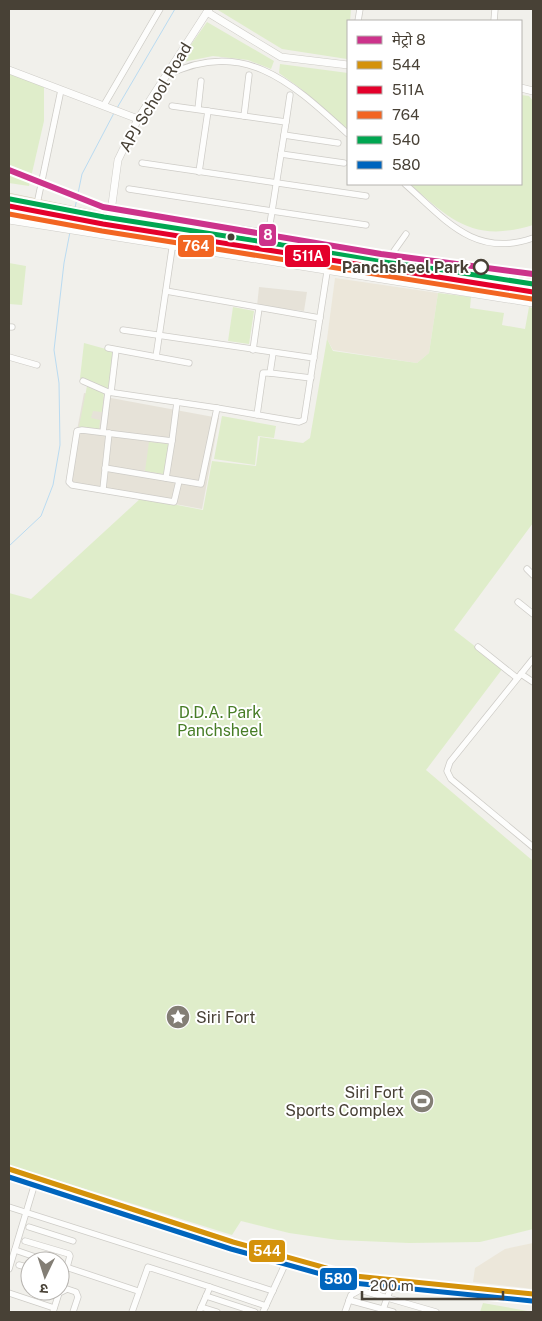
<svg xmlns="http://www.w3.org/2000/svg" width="542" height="1321" viewBox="0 0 542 1321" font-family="'Public Sans','Noto Sans Devanagari',sans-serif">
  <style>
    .residential { fill: #e6e2d8 }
    .education { fill: #ece7da }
    .green { fill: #dfedca }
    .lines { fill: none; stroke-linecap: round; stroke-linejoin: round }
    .stream { stroke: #badbf1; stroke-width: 1 }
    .minor-casing { stroke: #ceccc7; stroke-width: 7 }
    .tertiary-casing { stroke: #ceccc7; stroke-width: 8 }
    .primary-casing { stroke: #d4ccb8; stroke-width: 10 }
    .minor { stroke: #fdfdfc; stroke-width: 5.5 }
    .tertiary { stroke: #fdfdfc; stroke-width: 7 }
    .primary { stroke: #f1ede4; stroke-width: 9 }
    .bus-1-casing { stroke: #fff; stroke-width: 9 }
    .bus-2-casing { stroke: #fff; stroke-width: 9 }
    .bus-3-casing { stroke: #fff; stroke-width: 9 }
    .bus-4-casing { stroke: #fff; stroke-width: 9 }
    .bus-5-casing { stroke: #fff; stroke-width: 9 }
    .bus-1 { stroke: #d4920b; stroke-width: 5 }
    .bus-2 { stroke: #e4002b; stroke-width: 5 }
    .bus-3 { stroke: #f26522; stroke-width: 5 }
    .bus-4 { stroke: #00a651; stroke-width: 5 }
    .bus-5 { stroke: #0065bd; stroke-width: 5 }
    .metro-1-casing { stroke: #fff; stroke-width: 10 }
    .metro-1 { stroke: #cc338b; stroke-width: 6 }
    .bus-dot { fill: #484136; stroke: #fff; stroke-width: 2 }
    .stop-dot { fill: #fff; stroke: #484136; stroke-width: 2.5 }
    .labels { text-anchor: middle; stroke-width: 4; stroke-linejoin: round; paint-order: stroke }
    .street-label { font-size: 16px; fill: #484136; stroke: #fff }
    .stop-label { font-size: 16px; font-weight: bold; fill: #484136; stroke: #fff; text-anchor: end }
    .park-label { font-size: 16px; fill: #477d26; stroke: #fff }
    .poi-label { font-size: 16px; fill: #484136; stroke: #fff; text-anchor: start }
    .line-badge { stroke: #fff; stroke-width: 2 }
    .badge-label { font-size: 14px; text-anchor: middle; font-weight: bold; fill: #fff }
  </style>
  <rect width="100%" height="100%" fill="#f1f0eb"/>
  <g class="residential">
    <path d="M 259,287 L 307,292 L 304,311 L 257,306 Z"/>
    <path d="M 84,393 L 219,418 L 202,509 L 67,484 Z"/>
  </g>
  <g class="education">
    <path d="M 335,278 L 438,293 L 429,353 L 417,363 L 333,350 L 327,339 Z"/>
    <path d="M 533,1243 L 533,1289 L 473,1282 L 475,1268 L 505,1249 Z"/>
  </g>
  <g class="green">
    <path d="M 219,9 L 351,9 L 347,59 L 282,49 L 218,10 Z"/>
    <path d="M 207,22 L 274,61 L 271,69 L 248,60 L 213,56 L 178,63 Z"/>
    <path d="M 280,64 L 348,73 L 348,130 L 300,88 L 279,73 Z"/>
    <path d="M 9,73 L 44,86 L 44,121 L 29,186 L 9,183 Z"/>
    <path d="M 521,95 L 529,96 L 533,101 L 533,225 C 475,243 451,221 410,184 L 521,184 Z"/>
    <path d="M 9,263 L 26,266 L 22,305 L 9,304 Z"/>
    <path d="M 438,293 L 471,297 L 470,308 L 504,313 L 502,325 L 525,329 L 529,307 L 533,308 L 533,523 L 454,630 L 503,668 L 426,770 L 533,861 L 533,1229 L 480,1242 L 409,1243 L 338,1240 L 289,1233 L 241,1221 L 232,1235 L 9,1165 L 9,593 L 31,599 L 141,498 L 203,510 L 212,461 L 256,466 L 260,437 L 303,443 L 310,438 L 327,339 L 333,351 L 417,363 L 429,353 Z"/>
    <path d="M 233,307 L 254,311 L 249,344 L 228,341 Z"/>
    <path d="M 84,343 L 113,351 L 108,389 L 80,378 Z"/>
    <path d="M 87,386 L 104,393 L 102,412 L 93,411 L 91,418 L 100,420 L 99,430 L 79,427 Z"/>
    <path d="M 222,416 L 276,426 L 274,438 L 258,436 L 255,465 L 214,459 Z"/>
    <path d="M 149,442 L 169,444 L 164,474 L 145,471 Z"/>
    <path d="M 483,1303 L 533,1312 L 480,1312 Z"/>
  </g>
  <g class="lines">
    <g class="stream">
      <path d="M 117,108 L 175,9"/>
      <path d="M 75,208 L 82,174 L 114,113"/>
      <path d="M 9,546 L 41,516 L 53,485 L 60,445 L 59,383 L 54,350 L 64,263 L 70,232"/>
    </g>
    <g class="minor-casing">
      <g id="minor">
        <path d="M 358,21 L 360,9"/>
        <path d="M 494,21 L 495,9"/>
        <path d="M 166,76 C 244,36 293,84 348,134"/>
        <path d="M 104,105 L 160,9"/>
        <path d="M 172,106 L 286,122 L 272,211 L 366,225"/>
        <path d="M 198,109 L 201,81"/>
        <path d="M 244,116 L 249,75"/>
        <path d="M 286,122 L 290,95"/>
        <path d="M 284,135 L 338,143"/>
        <path d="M 281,154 L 344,163"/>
        <path d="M 142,163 L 366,196"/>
        <path d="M 199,172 L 208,111"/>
        <path d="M 405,184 C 444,218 474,259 533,238"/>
        <path d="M 129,189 L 272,211 L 267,243"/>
        <path d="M 37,204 L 61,90"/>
        <path d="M 242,229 L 269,233"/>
        <path d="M 393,257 L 394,251 L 406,234"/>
        <path d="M 166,291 L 320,318"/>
        <path d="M 9,327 L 12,327"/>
        <path d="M 123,330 L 314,358"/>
        <path d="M 108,348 L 189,363"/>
        <path d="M 253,350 L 259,308"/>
        <path d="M 9,357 L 37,365"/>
        <path d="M 156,357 L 174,235"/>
        <path d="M 270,373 L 311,378"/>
        <path d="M 83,381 L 108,392"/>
        <path d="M 111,392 L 116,350"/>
        <path d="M 217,408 L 299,422 L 304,420 L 329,259"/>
        <path d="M 257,415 L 263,373 L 270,373 L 273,353"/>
        <path d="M 103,432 L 108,392 L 217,408 L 201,484 L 105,468"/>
        <path d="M 172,441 L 177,402"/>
        <path d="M 166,478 L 172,441 L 82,430 L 77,431 L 69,482 L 72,485 L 174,502 L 179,481"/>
        <path d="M 103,489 L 109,433"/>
        <path d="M 527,569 L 533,575"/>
        <path d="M 518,602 L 533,614"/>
        <path d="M 478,647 L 517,678"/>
        <path d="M 533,659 L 450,762 L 447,771 L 451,779 L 533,847"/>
        <path d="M 521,674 L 533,682"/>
        <path d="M 9,1207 L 273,1291"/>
        <path d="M 29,1227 L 73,1241"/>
        <path d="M 25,1241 L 69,1254 L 70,1256 L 67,1267"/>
        <path d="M 15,1250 L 47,1261"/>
        <path d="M 19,1265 L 30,1268"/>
        <path d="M 60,1265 L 138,1291"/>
        <path d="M 9,1269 L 35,1183"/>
        <path d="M 210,1287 L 266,1306"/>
        <path d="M 9,1293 L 54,1308"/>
        <path d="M 206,1296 L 255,1312"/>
        <path d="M 349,1300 L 393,1312"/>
        <path d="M 201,1307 L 217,1312"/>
        <path d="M 53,1312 L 59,1293 L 67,1289 L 76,1292 L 78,1297 L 73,1312"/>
        <path d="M 132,1312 L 148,1267 L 210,1287 L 199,1312"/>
        <path d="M 263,1312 L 288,1258"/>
        <path d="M 345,1312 L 351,1295 L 360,1290 L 436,1312"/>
        <path d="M 382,1312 L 389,1293"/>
      </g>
    </g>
    <g class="tertiary-casing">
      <g id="tertiary">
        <path d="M 207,12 L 281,57 L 348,65"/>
        <path d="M 9,70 L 138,119"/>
        <path d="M 521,88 L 533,91"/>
        <path d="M 110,219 L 118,160 L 138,119 L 209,9"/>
        <path d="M 9,220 L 533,303"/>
        <path d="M 9,1169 L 233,1242 L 355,1276 L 533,1294"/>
        <path d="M 9,1176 L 59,1190"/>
        <path d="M 93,1201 L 218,1242"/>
      </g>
    </g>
    <g class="primary-casing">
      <g id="primary">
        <path d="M 9,198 L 110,219 L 533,284"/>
        <path d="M 9,210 L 533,292"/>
      </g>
    </g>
    <use href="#minor" class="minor"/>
    <use href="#tertiary" class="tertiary"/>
    <use href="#primary" class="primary"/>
    <g class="bus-1-casing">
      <path id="bus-1" d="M 9,1169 L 233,1242 L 355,1276 L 533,1294"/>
    </g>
    <g class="bus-2-casing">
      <path id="bus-2" d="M 9,206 L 103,224 L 533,292"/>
    </g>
    <g class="bus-3-casing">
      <path id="bus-3" d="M 9,214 L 102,231 L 532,299"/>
    </g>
    <g class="bus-4-casing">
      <path id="bus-4" d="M 10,199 L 104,217 L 533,284"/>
    </g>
    <g class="bus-5-casing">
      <path id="bus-5" d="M 9,1177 L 231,1249 L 353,1283 L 532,1301"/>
    </g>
    <use href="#bus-1" class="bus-1"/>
    <use href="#bus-2" class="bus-2"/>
    <use href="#bus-3" class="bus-3"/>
    <use href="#bus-4" class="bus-4"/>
    <use href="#bus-5" class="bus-5"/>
    <g class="metro-1-casing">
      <path id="metro-1" d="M 9,170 L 103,207 L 381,254 L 533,274"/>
    </g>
    <use href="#metro-1" class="metro-1"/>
  </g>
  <defs>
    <g id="sight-disc" transform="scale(1.25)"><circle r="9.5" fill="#837e75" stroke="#fff"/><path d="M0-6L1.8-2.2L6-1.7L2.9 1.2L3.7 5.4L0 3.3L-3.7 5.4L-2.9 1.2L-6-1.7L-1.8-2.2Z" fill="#fff"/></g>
    <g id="stadium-disc" transform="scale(1.25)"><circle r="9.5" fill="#837e75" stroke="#fff"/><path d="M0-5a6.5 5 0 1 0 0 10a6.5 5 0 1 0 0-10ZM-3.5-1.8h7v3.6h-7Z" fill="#fff"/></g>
  </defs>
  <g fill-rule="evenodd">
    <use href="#sight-disc" x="178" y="1017"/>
    <use href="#stadium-disc" x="422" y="1101"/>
  </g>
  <circle class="bus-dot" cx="231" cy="237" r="4.5"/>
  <circle class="stop-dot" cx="481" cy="267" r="7"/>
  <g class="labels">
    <g class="street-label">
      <text transform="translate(155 97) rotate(-59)" y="6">APJ School Road</text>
    </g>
    <g class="stop-label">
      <text x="469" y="273">Panchsheel Park</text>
    </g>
    <g class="park-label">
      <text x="220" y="718">D.D.A. Park<tspan x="220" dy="18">Panchsheel</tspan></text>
    </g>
    <g class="poi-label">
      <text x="196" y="1023">Siri Fort</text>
      <text x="404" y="1098" text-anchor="end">Siri Fort<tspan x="404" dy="18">Sports Complex</tspan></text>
    </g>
  </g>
  <g class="line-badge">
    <rect x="258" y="223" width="19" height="24" rx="5" fill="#cc338b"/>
    <rect x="177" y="234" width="38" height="24" rx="5" fill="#f26522"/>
    <rect x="284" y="244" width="47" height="24" rx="5" fill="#e4002b"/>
    <rect x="248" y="1239" width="38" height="24" rx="5" fill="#d4920b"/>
    <rect x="319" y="1267" width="39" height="24" rx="5" fill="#0065bd"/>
  </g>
  <g class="badge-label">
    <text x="268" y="240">8</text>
    <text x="196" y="251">764</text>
    <text x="308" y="261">511A</text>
    <text x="267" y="1256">544</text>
    <text x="338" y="1284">580</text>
  </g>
  <rect width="542" height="1321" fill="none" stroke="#484136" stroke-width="20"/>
  <rect x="347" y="20" width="175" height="165" fill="#ffffff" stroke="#b6b3af"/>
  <rect x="357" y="36" width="25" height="8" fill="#cc338b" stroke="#b6b3af"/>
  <text x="392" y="45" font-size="15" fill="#484136">मेट्रो 8</text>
  <rect x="357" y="61" width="25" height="8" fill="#d4920b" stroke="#b6b3af"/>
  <text x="392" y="70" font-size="15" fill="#484136">544</text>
  <rect x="357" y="86" width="25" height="8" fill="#e4002b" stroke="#b6b3af"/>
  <text x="392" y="95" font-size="15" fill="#484136">511A</text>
  <rect x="357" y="111" width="25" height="8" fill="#f26522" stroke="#b6b3af"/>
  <text x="392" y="120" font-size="15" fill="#484136">764</text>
  <rect x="357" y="136" width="25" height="8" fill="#00a651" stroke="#b6b3af"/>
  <text x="392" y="145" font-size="15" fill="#484136">540</text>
  <rect x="357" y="161" width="25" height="8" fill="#0065bd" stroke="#b6b3af"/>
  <text x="392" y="170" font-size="15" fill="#484136">580</text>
  <g transform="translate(45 1276) rotate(184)"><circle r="24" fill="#ffffff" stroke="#b6b3af"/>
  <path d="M0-4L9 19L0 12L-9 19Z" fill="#837e75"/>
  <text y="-8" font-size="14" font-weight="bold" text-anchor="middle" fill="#484136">उ</text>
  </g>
  <path d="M362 1291v8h141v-8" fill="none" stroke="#484136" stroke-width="2.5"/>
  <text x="370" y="1291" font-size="15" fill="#484136" stroke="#ffffff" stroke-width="4" paint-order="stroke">200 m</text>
</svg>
